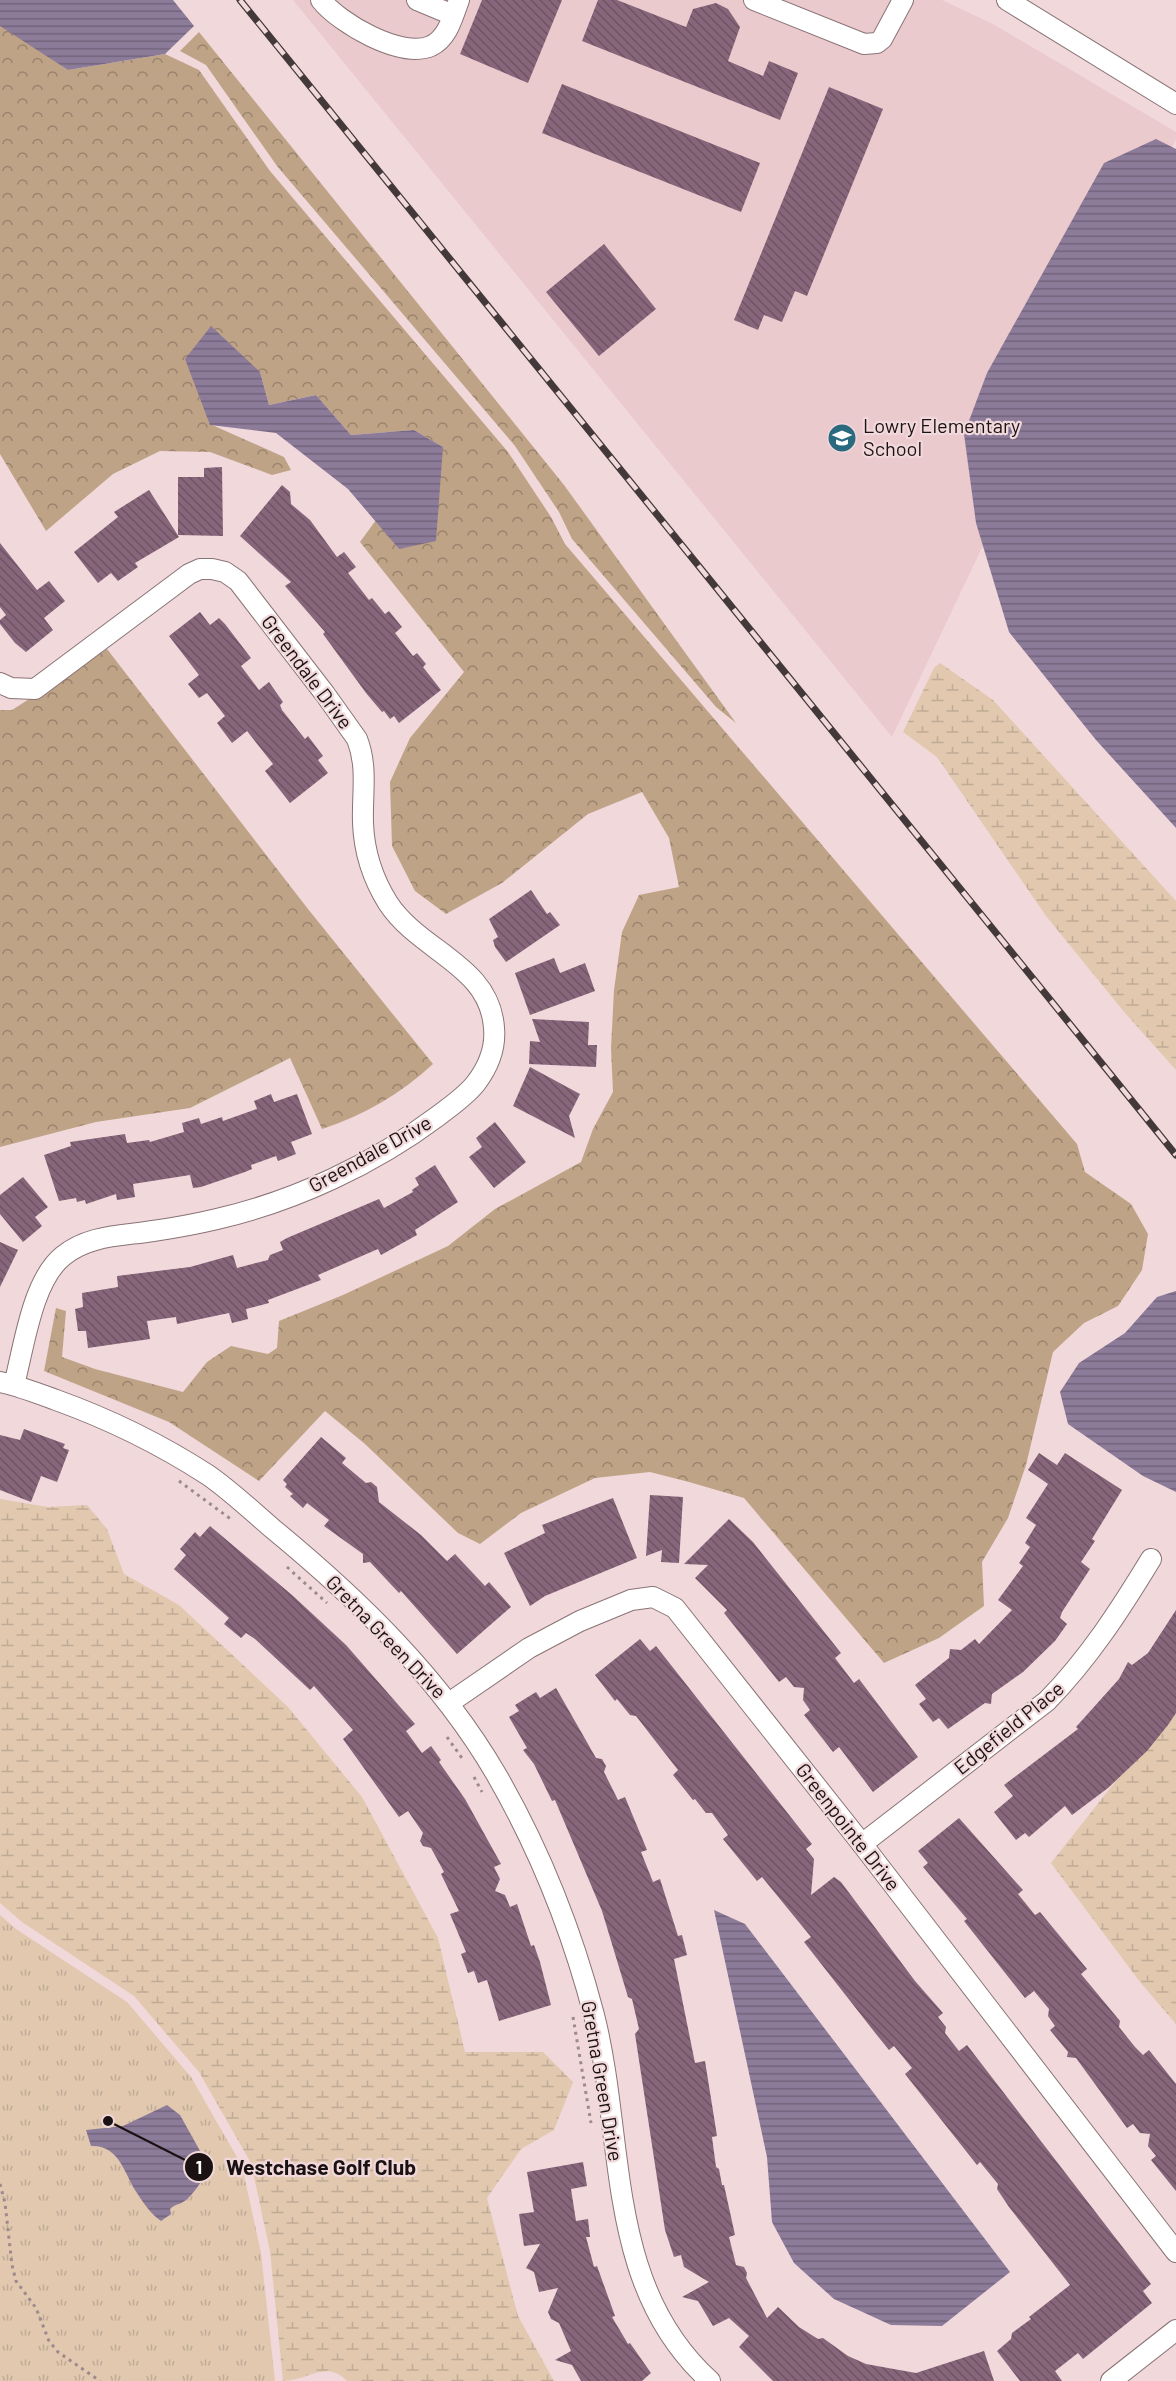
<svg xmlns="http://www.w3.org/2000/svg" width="1176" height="2381" viewBox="0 0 1176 2381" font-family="Barlow,sans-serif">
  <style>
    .built { fill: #ebcace }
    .grass { fill: url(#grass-tufts) }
    .forest { fill: url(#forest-crowns) }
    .wetland { fill: url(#wetland-marsh) }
    .water { fill: url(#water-rules) }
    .building { fill: url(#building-back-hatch) }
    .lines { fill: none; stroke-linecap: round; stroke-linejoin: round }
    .minor-casing { stroke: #897376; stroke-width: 22 }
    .path { stroke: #9c8a8c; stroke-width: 3; stroke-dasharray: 3 4.5; stroke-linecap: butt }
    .minor { stroke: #fff; stroke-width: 20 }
    .rail-casing { stroke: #44393a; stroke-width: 7 }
    .rail { stroke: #f1d8db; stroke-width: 4.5; stroke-dasharray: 14; stroke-linecap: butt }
    .labels { text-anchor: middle; stroke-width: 4.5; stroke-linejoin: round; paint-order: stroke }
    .poi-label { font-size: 20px; fill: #191112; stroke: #f1d8db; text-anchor: start }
    .street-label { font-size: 20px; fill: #191112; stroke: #f1d8db }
    .leader { fill: none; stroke: #191112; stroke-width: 2 }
    .callout-dot { fill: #191112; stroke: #f1d8db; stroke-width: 2 }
    .mark-label { font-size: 18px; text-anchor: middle; font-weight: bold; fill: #fff }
    .callout-label { font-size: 21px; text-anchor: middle; font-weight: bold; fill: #191112; stroke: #f1d8db; stroke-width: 4.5; stroke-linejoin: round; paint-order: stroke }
  </style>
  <defs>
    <pattern id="grass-tufts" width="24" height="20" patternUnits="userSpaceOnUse" patternTransform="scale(1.5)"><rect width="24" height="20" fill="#e1c8af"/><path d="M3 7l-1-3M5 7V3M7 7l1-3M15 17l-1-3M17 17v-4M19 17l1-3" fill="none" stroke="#c0ab96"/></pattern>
    <pattern id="forest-crowns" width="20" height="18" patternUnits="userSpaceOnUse" patternTransform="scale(1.5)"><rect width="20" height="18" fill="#bfa387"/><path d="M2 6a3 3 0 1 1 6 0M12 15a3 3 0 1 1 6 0" fill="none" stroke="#9a836d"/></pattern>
    <pattern id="wetland-marsh" width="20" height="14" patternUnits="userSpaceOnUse" patternTransform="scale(1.5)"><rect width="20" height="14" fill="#e1c8af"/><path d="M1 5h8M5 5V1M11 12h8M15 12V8" fill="none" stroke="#c0ab96"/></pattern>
    <pattern id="water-rules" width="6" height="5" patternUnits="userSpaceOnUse" patternTransform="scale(1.5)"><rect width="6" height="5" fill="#8d7b9a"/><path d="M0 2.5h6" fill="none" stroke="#72637c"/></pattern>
    <pattern id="building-back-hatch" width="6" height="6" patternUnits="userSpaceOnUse" patternTransform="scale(1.5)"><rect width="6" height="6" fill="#87667b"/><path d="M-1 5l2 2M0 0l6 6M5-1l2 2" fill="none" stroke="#6e5363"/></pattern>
  </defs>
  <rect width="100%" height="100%" fill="#f1d8db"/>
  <path class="built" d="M 293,0 L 942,0 L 993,24 L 1176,132 L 1176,139 L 892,737 Z"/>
  <path class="grass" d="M 0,1915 L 16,1929 L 127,2002 L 191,2077 L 242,2166 L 261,2253 L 275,2381 L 0,2381 Z"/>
  <g class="forest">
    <path d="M 0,23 L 68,70 L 165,54 L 199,70 L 270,171 L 508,452 L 551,517 L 565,544 L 1077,1144 L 1085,1172 L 1131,1204 L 1148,1234 L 1142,1270 L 1118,1306 L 1084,1323 L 1053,1352 L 1026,1465 L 1008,1518 L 982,1562 L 984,1606 L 939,1638 L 884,1663 L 744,1498 L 689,1482 L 650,1472 L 595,1478 L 521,1513 L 480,1544 L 458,1533 L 365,1444 L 325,1411 L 259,1481 L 169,1422 L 44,1371 L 56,1308 L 66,1311 L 62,1357 L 95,1369 L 183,1392 L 207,1362 L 231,1346 L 268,1354 L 277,1348 L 279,1321 L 343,1295 L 448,1246 L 495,1209 L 581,1162 L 593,1129 L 613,1092 L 611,1048 L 614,990 L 622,932 L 639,895 L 679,887 L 669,838 L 642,792 L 588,814 L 502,883 L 446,914 L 415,891 L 392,846 L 390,782 L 410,738 L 464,672 L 360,542 L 376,520 L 399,549 L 443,447 L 414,430 L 351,435 L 316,395 L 269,405 L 260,372 L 210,424 L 284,457 L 291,470 L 272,475 L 210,452 L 160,451 L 113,474 L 46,531 L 0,454 Z"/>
    <path d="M 199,32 L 564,485 L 736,723 L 716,707 L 572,539 L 559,512 L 515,446 L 277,166 L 206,65 L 180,51 Z"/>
    <path d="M 107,649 L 308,909 L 433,1064 C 401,1094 364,1115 322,1129 L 290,1058 L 190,1108 L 96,1122 L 0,1147 L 0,710 L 12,710 Z"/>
  </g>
  <g class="wetland">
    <path d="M 940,663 L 993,700 L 1176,901 L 1176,1070 L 1125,1013 L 1046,916 L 937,757 L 903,732 L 934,668 Z"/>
    <path d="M 0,1499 L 48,1507 L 87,1505 L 107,1529 L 124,1574 L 179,1605 L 288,1707 L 362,1797 L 438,1938 L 465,2052 L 543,2052 L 573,2082 L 554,2130 L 521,2149 L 487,2198 L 518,2316 L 554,2381 L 347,2381 C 327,2359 307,2381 283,2381 L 270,2251 L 251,2163 L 199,2072 L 134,1996 L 22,1922 L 0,1903 Z"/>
    <path d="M 1176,1705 L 1176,2024 L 1140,1982 L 1051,1863 Z"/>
  </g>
  <g class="water">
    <path d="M 0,0 L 173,0 L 194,26 L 165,54 L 68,70 L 0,26 Z"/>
    <path d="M 1156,139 L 1176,149 L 1176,828 L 1096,740 L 1009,632 L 976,523 L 964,434 L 987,373 L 1104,163 Z"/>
    <path d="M 211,326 L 260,372 L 269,405 L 316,395 L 351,435 L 414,430 L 443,447 L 436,541 L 399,549 L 348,489 L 276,433 L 210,425 L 185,359 Z"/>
    <path d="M 1176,1291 L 1176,1492 L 1143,1476 L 1068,1424 L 1060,1392 L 1079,1363 L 1125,1333 L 1157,1297 Z"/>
    <path d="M 714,1910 L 745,1924 L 1010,2272 L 942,2326 L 891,2325 L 834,2299 L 794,2263 L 772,2222 L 767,2157 Z"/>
    <path d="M 167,2105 L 180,2115 L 209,2167 C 206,2176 192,2197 183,2202 C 178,2205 175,2204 170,2209 L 171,2214 L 161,2221 C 151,2214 144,2204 137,2193 C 124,2174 120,2145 91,2146 L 86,2130 L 123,2126 Z"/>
  </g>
  <g class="building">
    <path d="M 482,0 L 562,0 L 528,83 L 460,54 Z"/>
    <path d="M 598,0 L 617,0 L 686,27 L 693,9 L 716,3 L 728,9 L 740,27 L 728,61 L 763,76 L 769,61 L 798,73 L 780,120 L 582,41 Z"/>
    <path d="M 562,84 L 760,163 L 741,212 L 542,133 Z"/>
    <path d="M 829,87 L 883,109 L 807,296 L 795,291 L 782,322 L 764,315 L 758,330 L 734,320 Z"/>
    <path d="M 604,244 L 656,309 L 599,356 L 546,292 Z"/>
    <path d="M 222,467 L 223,536 L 178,535 L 178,477 L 204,477 L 204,468 Z"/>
    <path d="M 282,485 L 290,492 L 291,504 L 310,520 L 337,557 L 344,552 L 356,567 L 348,573 L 369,600 L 372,598 L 385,614 L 389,611 L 402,627 L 395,633 L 413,656 L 417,653 L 426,664 L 423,667 L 441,690 L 399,723 L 394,716 L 390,719 L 384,711 L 382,712 L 366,693 L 323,634 L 325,632 L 285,586 L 291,582 L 240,536 Z"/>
    <path d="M 149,490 L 179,537 L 135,563 L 138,567 L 118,581 L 111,573 L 98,583 L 74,552 L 118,517 L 114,512 Z"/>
    <path d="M 0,543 L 37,590 L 49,581 L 65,601 L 44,618 L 53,630 L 26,652 L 15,643 L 0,624 L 0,620 L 6,615 L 0,607 Z"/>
    <path d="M 200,612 L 210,625 L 219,618 L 225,624 L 251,658 L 241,666 L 259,690 L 269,682 L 283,702 L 280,705 L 282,710 L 305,739 L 308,736 L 323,756 L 318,760 L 328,773 L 290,803 L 265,771 L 273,764 L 247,731 L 232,743 L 217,723 L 225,716 L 207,693 L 199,698 L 188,684 L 199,675 L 169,636 Z"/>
    <path d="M 531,890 L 547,914 L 550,912 L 560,925 L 506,962 L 495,947 L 493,940 L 498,937 L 489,919 Z"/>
    <path d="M 554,958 L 560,973 L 585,963 L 595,991 L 530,1015 L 515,973 Z"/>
    <path d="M 532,1019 L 589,1022 L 588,1045 L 597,1045 L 596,1067 L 529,1064 L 530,1041 L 540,1042 Z"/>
    <path d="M 530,1067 L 580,1094 L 569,1116 L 575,1138 L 513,1106 Z"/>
    <path d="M 271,1094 L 274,1102 L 297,1094 L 312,1134 L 291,1142 L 296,1154 L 278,1161 L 276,1156 L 251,1165 L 252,1169 L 245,1172 L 201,1187 L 193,1188 L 190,1175 L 133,1184 L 135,1197 L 117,1200 L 116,1194 L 86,1204 L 85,1200 L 77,1202 L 76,1198 L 59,1201 L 44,1155 L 71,1146 L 70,1142 L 125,1134 L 127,1143 L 149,1140 L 150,1142 L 184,1132 L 182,1123 L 199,1118 L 201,1124 L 222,1117 L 223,1121 L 257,1109 L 254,1101 Z"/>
    <path d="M 495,1122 L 526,1162 L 494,1188 L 469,1157 L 482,1147 L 476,1138 Z"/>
    <path d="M 435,1165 L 458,1202 L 415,1230 L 417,1235 L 381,1255 L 378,1249 L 318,1275 L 321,1280 L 268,1300 L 269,1303 L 246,1309 L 248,1319 L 232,1323 L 229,1313 L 177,1324 L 176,1317 L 147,1321 L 150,1339 L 88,1348 L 86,1331 L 78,1331 L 75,1309 L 83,1307 L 82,1293 L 118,1287 L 117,1276 L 190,1267 L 233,1255 L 237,1268 L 268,1260 L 270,1255 L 283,1250 L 280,1242 L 287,1238 L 379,1199 L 384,1208 L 413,1192 L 412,1190 L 419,1185 L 415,1178 Z"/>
    <path d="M 23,1177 L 48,1207 L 35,1217 L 42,1226 L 23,1242 L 0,1214 L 0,1195 Z"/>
    <path d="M 0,1242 L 18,1250 L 0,1287 Z"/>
    <path d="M 24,1429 L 65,1444 L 63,1448 L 69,1450 L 57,1482 L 41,1476 L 31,1502 L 0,1490 L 0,1435 L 20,1440 Z"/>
    <path d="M 321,1437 L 346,1458 L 342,1463 L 366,1483 L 371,1482 L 377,1487 L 379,1502 L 421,1535 L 447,1561 L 455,1554 L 485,1586 L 489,1582 L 511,1607 L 457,1654 L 401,1591 L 399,1593 L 370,1562 L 363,1563 L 363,1554 L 324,1526 L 329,1520 L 307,1503 L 303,1508 L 290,1496 L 293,1494 L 285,1487 L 287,1484 L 283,1480 Z"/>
    <path d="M 1039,1453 L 1057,1465 L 1065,1453 L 1122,1490 L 1092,1539 L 1095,1541 L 1081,1562 L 1090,1569 L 1062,1612 L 1060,1618 L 1067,1624 L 1055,1641 L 1023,1672 L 992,1694 L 991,1704 L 985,1703 L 948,1729 L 939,1718 L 933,1722 L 919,1704 L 926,1699 L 915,1685 L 949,1658 L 950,1649 L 961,1650 L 975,1639 L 979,1644 L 1012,1610 L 998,1600 L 1023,1566 L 1019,1563 L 1030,1547 L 1025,1543 L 1036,1525 L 1026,1518 L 1048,1484 L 1028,1470 Z"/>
    <path d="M 650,1495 L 683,1497 L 679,1563 L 661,1562 L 662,1550 L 646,1556 Z"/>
    <path d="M 613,1498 L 637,1558 L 545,1596 L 530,1606 L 504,1553 L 545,1533 L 542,1525 Z"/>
    <path d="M 729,1519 L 753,1542 L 787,1585 L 841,1653 L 835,1658 L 854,1683 L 859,1679 L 918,1757 L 873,1792 L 839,1747 L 833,1752 L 804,1715 L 810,1710 L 803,1700 L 804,1688 L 794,1687 L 786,1677 L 779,1682 L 724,1613 L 727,1610 L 695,1578 L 708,1565 L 684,1564 Z"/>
    <path d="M 210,1526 L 292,1595 L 346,1645 L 415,1724 L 406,1731 L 422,1753 L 431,1746 L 441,1760 L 439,1762 L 465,1799 L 501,1864 L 494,1867 L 500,1879 L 495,1891 L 505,1895 L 510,1907 L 517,1904 L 531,1946 L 534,1945 L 540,1962 L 551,2005 L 499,2021 L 487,1980 L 478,1983 L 474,1971 L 468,1973 L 461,1954 L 466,1952 L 450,1914 L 459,1911 L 441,1874 L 444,1872 L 431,1848 L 423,1846 L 420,1841 L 423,1833 L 408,1811 L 399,1817 L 343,1739 L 353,1730 L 314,1686 L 310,1690 L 255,1639 L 246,1633 L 241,1638 L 224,1624 L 229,1618 L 174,1569 L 186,1555 L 180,1549 L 195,1532 L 200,1537 Z"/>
    <path d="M 1176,1610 L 1176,1713 L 1168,1725 L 1147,1751 L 1108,1788 L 1072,1815 L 1065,1806 L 1029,1837 L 1025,1833 L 1016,1840 L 994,1812 L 1013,1796 L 1004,1785 L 1078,1729 L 1076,1727 L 1119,1679 L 1128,1662 L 1132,1665 L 1148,1653 Z"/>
    <path d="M 640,1639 L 650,1651 L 656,1646 L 812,1844 L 806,1849 L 814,1859 L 811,1895 L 834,1877 L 841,1882 L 915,1981 L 943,2013 L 938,2017 L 946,2027 L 945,2033 L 959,2051 L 967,2045 L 1151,2284 L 1143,2291 L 1152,2303 L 1083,2359 L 1078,2353 L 1055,2371 L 1062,2381 L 1020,2381 L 997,2351 L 1011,2339 L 1012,2333 L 1031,2319 L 1029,2317 L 1070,2285 L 1009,2207 L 997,2189 L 998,2184 L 980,2162 L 977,2165 L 905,2074 L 912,2068 L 894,2046 L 889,2050 L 876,2034 L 804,1942 L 811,1937 L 762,1877 L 757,1881 L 723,1839 L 728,1835 L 712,1813 L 706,1813 L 695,1799 L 693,1800 L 673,1775 L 678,1770 L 660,1747 L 636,1716 L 630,1715 L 617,1699 L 615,1701 L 595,1675 Z"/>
    <path d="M 556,1688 L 596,1758 L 602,1759 L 606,1766 L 604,1772 L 618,1800 L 625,1797 L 647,1850 L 641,1852 L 653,1882 L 660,1879 L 678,1936 L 682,1935 L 687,1955 L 674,1959 L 695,2063 L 705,2061 L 717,2136 L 712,2137 L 716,2167 L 719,2169 L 722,2185 L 724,2185 L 735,2235 L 729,2237 L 736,2265 L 744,2267 L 747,2273 L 746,2278 L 767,2318 L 778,2307 L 799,2327 L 818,2339 L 823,2338 L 848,2356 L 866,2364 L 916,2373 L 984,2351 L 994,2381 L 773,2381 L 739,2347 L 749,2336 L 729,2318 L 713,2326 L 698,2301 L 682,2297 L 709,2282 L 684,2267 L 681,2255 L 674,2257 L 665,2230 L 635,2034 L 639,2029 L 632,1999 L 628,1997 L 602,1911 L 555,1800 L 552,1801 L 534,1764 L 523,1750 L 527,1748 L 509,1717 L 519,1711 L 515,1705 L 536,1692 L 540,1698 Z"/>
    <path d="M 959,1818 L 1023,1890 L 1018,1894 L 1035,1915 L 1040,1912 L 1087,1969 L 1081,1974 L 1120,2021 L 1119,2027 L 1135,2047 L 1143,2055 L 1149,2050 L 1176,2084 L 1176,2191 L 1151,2160 L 1156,2156 L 1148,2146 L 1150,2134 L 1140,2133 L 1133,2124 L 1127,2128 L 1076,2058 L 1067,2057 L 1068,2052 L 1050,2030 L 1055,2026 L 1048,2016 L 1049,2009 L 1034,1991 L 1025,1998 L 964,1921 L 967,1919 L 923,1867 L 928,1863 L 918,1851 Z"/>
    <path d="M 583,2162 L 587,2186 L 571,2189 L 576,2221 L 588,2219 L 590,2237 L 586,2237 L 594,2267 L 597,2266 L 615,2316 L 612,2317 L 628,2344 L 630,2343 L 651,2373 L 642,2381 L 581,2381 L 572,2365 L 555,2360 L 571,2351 L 559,2323 L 551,2319 L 548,2312 L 558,2288 L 539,2292 L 534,2272 L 526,2268 L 540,2244 L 524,2246 L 519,2214 L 534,2212 L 527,2172 Z"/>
  </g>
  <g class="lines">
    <g class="minor-casing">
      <g id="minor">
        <path d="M 321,0 C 339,23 401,59 431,46 C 448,38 453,16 459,0"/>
        <path d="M 417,0 L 453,15"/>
        <path d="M 754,0 L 864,44 L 877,43 L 882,39 L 903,0"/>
        <path d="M 1007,0 L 1176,104"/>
        <path d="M 0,683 L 11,688 L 35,689 L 189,574 L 200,569 L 212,569 L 225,572 L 238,581 L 325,694 L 357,739 C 368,767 362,793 363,823 C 364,851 373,879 388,903 C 420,952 490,965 494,1028 C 496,1049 488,1067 476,1083 C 466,1096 451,1106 438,1116 C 374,1164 295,1201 217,1219 C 196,1224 174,1228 153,1231 C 122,1236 88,1235 63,1256 C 32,1281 24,1347 14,1385"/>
        <path d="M 0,1382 C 19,1386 37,1393 56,1400 C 109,1419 160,1444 208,1475 C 231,1491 252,1511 273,1529 C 358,1599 440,1678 496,1774 C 540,1850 572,1931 594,2015 C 626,2141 604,2285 710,2381"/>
        <path d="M 449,1703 L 529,1648 L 580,1621 L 631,1600 L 653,1597 L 675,1608 L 862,1844 L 1176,2252"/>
        <path d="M 862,1844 L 1047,1701 C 1089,1658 1120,1610 1151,1559"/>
        <path d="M 1111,2381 L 1176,2330"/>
      </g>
    </g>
    <g class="path">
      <path d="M 179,1481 L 232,1520"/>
      <path d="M 287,1567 L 327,1603"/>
      <path d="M 447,1737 L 464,1761"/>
      <path d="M 474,1777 L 482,1792"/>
      <path d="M 573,2017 L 591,2123"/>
      <path d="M 0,2184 L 5,2203 L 12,2265 L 16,2281 L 36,2308 L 49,2341 L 58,2352 L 100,2381"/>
    </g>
    <use href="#minor" class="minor"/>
    <g class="rail-casing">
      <path id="rail" d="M 240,0 L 1176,1155"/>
    </g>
    <use href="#rail" class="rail"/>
  </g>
  <defs>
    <g id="school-disc" transform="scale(1.5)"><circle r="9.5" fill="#2a697e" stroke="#f1d8db"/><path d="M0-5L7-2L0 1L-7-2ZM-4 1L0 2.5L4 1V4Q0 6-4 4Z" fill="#fff"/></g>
  </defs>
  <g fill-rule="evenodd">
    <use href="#school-disc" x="842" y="438"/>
  </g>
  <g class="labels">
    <g class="poi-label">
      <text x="863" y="433">Lowry Elementary<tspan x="863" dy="23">School</tspan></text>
    </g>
    <g class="street-label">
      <text transform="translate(307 672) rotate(53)" y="7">Greendale Drive</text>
      <text transform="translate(370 1154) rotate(-29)" y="7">Greendale Drive</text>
      <text transform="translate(386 1637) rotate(46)" y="7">Gretna Green Drive</text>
      <text transform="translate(1009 1728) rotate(-39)" y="7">Edgefield Place</text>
      <text transform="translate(848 1827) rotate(52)" y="7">Greenpointe Drive</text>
      <text transform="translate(602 2081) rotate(80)" y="7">Gretna Green Drive</text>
    </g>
  </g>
  <path class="leader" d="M108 2121L199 2167"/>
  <g class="callout-dot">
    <circle cx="108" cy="2121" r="6"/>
    <circle cx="199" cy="2167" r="15"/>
  </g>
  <g class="mark-label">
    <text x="199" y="2174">1</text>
  </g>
  <g class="callout-label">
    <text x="321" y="2175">Westchase Golf Club</text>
  </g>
</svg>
